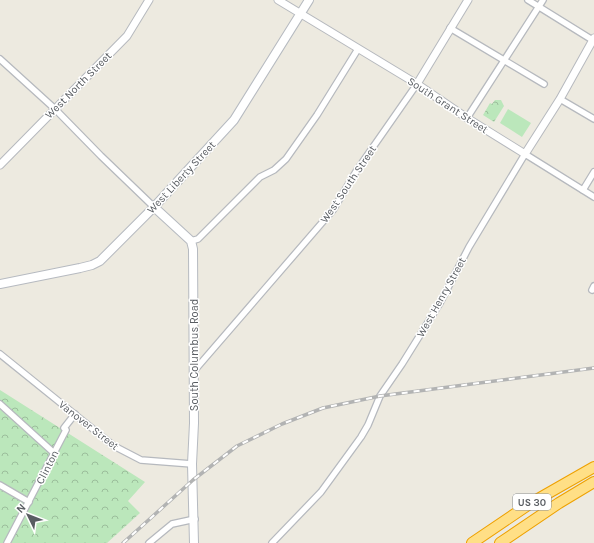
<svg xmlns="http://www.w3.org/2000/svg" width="594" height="543" viewBox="0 0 594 543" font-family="Karla,sans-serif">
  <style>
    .forest { fill: url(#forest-crowns) }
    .pitch { fill: #bbe7bb }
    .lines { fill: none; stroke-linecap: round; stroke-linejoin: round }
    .minor-casing { stroke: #b6b9be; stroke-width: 8 }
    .tertiary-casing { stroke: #b6b9be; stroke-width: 9 }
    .secondary-casing { stroke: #b6bac0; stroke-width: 10 }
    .motorway-casing { stroke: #eea100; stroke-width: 12 }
    .minor { stroke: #fff; stroke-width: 5.5 }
    .tertiary { stroke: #fff; stroke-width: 7 }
    .secondary { stroke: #fff; stroke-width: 8 }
    .motorway { stroke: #ffdf86; stroke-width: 10 }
    .rail-casing { stroke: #b2b3b3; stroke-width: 3.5 }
    .rail { stroke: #fff; stroke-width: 2; stroke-dasharray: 6; stroke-linecap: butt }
    .labels { text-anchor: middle; stroke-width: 3; stroke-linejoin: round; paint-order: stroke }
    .shield { fill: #fff; stroke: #8b8e91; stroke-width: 1 }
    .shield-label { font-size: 10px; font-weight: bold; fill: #595d62 }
    .street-label { font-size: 11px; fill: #595d62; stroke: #fff }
  </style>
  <defs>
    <pattern id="forest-crowns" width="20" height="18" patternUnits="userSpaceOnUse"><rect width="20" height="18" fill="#bbe7bb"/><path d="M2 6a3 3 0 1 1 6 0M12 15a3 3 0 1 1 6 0" fill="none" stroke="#9bbe9b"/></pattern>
  </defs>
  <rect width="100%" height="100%" fill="#edeae0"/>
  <g class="forest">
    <path d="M 495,100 L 501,100 L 504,106 L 494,122 L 483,115 L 490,103 L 492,104 Z"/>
    <path d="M 0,390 L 145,482 L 128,501 L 140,513 L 107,543 L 0,543 Z"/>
  </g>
  <path class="pitch" d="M 508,109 L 531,123 L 522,137 L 500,123 Z"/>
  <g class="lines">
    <g class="minor-casing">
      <g id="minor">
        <path d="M 528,0 L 594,41"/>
        <path d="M 450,28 L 544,84"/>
        <path d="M 0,59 L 55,109 L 101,156 L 154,207"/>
        <path d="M 560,99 L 594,119"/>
        <path d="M 467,118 L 543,0"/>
        <path d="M 583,190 L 594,172"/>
        <path d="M 191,241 L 198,239 L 260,177 L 274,170 L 286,159 L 317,115 L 358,49"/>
        <path d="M 592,290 L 594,286"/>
        <path d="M 0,354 L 114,446 L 141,460 L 192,464"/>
        <path d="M 194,371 L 333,210 L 357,170 L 417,84"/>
        <path d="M 0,404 L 54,453"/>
        <path d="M 0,485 L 29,502"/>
        <path d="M 7,543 L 66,430 L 64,428 L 75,414"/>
        <path d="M 149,543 L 172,524 L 195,519"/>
        <path d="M 272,543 L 321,492 L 361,437 L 368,425 L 380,396 L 402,364 L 440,303 L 469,247 L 525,154 L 594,197"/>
      </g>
    </g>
    <g class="tertiary-casing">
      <g id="tertiary">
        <path d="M 278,0 L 417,84 L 467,118 L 525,154 L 560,99 L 594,38"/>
        <path d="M 417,84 L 468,0"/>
        <path d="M 0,165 L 127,36 L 149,0"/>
      </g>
    </g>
    <g class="secondary-casing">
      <g id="secondary">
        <path d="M 154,207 L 191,241 L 193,249 L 194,423 L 192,464 L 194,543"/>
        <path d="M 0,284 L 80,268 L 92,265 L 100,261 L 154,207 L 234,120 L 309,0"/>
      </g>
    </g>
    <g class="motorway-casing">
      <g id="motorway">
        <path d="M 472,543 L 531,503 L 594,467"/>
        <path d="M 500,543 L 559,503 L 594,482"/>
      </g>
    </g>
    <use href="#minor" class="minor"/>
    <use href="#tertiary" class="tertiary"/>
    <use href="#secondary" class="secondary"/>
    <use href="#motorway" class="motorway"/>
    <g class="rail-casing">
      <path id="rail" d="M 123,543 L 193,480 L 237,446 L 282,424 L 323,408 L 380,396 L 594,368"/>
    </g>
    <use href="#rail" class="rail"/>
  </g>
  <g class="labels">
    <rect class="shield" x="513" y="494" width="38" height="16" rx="3"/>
    <g class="shield-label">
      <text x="532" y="506">US 30</text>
    </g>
    <g class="street-label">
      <text transform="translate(78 85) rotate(-45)" y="4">West North Street</text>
      <text transform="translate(448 105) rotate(33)" y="4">South Grant Street</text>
      <text transform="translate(181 177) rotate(-47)" y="4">West Liberty Street</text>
      <text transform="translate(348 184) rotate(-56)" y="4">West South Street</text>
      <text transform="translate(441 297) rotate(-61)" y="4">West Henry Street</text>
      <text transform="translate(194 355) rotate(-90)" y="4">South Columbus Road</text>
      <text transform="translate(89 425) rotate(38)" y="4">Vanover Street</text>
      <text transform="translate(47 467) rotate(-63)" y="4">Clinton</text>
    </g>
  </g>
  <g transform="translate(28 515) rotate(313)" stroke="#ffffff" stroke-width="3" paint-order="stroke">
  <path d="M0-3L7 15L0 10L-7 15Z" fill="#595d62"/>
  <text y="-6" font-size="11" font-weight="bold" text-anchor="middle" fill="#595d62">N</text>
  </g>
</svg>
